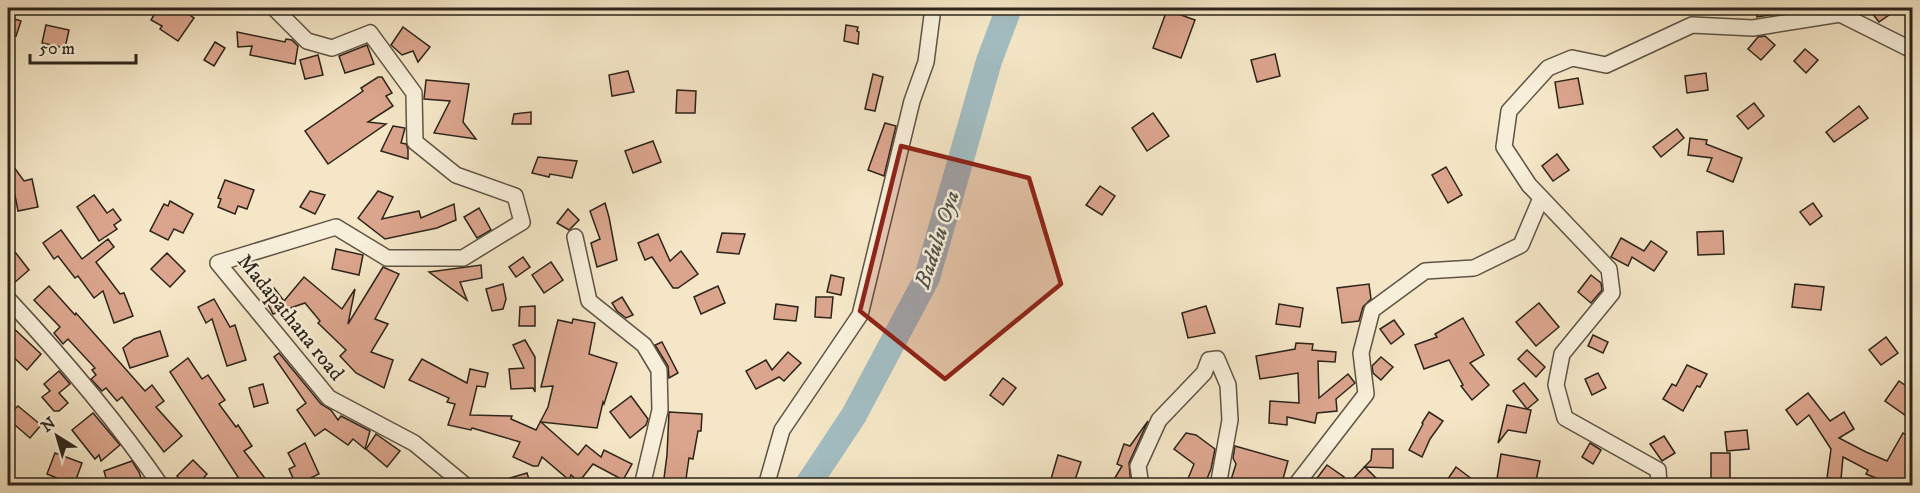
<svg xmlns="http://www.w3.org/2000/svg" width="1920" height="493" viewBox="0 0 1920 493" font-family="'IM FELL DW Pica',serif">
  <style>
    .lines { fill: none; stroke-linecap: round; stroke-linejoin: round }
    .river { stroke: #a2bcc1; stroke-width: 26 }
    .building { fill: #dba58d; stroke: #2d241a; stroke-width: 1.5 }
    .minor-casing { stroke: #5f5445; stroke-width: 18 }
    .minor { stroke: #f8efda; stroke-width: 15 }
    .marked { fill: #8f2418; fill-opacity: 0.2; stroke: #8f2418; stroke-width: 4.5; stroke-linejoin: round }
    .labels { text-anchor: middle; stroke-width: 5; stroke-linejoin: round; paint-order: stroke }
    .street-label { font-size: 21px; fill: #2d241a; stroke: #f8efda }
    .water-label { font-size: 22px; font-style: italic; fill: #50524c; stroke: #f8efda }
  </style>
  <rect width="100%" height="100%" fill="#f4e6c6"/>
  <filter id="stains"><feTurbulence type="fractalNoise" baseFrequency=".00333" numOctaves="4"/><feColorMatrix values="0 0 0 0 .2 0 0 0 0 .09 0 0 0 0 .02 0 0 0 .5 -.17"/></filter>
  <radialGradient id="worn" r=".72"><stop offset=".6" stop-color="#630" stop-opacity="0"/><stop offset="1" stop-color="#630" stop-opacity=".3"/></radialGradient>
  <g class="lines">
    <path class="river" d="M 807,486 L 854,415 L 927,278 L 989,61 L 1009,8"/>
  </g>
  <g class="building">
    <path d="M 158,8 L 179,8 L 194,18 L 178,41 L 160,29 L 162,26 L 151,20 Z"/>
    <path d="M 1756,8 L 1810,8 L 1810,9 L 1757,17 Z"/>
    <path d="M 1868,8 L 1899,8 L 1879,22 Z"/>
    <path d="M 1167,10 L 1195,20 L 1181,58 L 1153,48 Z"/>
    <path d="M 8,17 L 21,21 L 16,36 L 8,34 Z"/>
    <path d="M 46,25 L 69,30 L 65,48 L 42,43 Z"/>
    <path d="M 846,25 L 858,27 L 857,31 L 859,32 L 858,44 L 844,41 Z"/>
    <path d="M 403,27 L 430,47 L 418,62 L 413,51 L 402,55 L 391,45 Z"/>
    <path d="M 237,32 L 285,42 L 286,39 L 292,40 L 298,46 L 295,64 L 250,55 L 252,46 L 238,47 Z"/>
    <path d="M 1765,36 L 1775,45 L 1761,60 L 1748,49 L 1758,37 Z"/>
    <path d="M 215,42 L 225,48 L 214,66 L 204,60 Z"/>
    <path d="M 367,45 L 374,64 L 345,73 L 339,56 Z"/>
    <path d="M 1805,49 L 1818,60 L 1806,73 L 1794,61 Z"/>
    <path d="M 1275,54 L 1280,76 L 1257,82 L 1251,60 Z"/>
    <path d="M 318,55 L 323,75 L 305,79 L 300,60 Z"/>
    <path d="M 628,71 L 634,92 L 612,96 L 609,75 Z"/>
    <path d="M 1706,73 L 1708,90 L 1687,93 L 1685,76 Z"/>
    <path d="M 873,74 L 883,77 L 875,111 L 865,109 Z"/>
    <path d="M 378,77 L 382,77 L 392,93 L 386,96 L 393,106 L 368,122 L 386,124 L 328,164 L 305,131 L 363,91 L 361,88 Z"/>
    <path d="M 1578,78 L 1583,104 L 1559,108 L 1555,82 Z"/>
    <path d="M 426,80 L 469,84 L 463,122 L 476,139 L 434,133 L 450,101 L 424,99 Z"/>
    <path d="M 677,90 L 696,91 L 695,113 L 676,113 Z"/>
    <path d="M 1754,103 L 1764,116 L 1748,129 L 1737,116 Z"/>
    <path d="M 1859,106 L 1868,118 L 1834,142 L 1826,132 Z"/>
    <path d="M 531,112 L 531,124 L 512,124 L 514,114 Z"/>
    <path d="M 1153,113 L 1169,136 L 1147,151 L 1132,128 Z"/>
    <path d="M 885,123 L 896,126 L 884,176 L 868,170 Z"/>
    <path d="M 393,126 L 405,128 L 401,143 L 406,144 L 408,149 L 408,159 L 381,151 Z"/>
    <path d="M 1677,129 L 1684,138 L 1661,157 L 1653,147 Z"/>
    <path d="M 1690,138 L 1707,140 L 1706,144 L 1742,158 L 1733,182 L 1707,171 L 1712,158 L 1688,155 Z"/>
    <path d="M 653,141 L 661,162 L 633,173 L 625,151 Z"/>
    <path d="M 1557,154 L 1569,170 L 1553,181 L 1542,166 Z"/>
    <path d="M 538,157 L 577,161 L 572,178 L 550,174 L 549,177 L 532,173 Z"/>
    <path d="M 8,159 L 24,181 L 32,179 L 38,207 L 18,211 Z"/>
    <path d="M 1446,167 L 1462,195 L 1448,203 L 1432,175 Z"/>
    <path d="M 225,180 L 254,190 L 247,209 L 238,206 L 235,214 L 218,207 L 221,199 L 218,198 Z"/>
    <path d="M 1100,186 L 1115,196 L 1102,215 L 1086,205 Z"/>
    <path d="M 310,191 L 325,195 L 315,214 L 300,207 Z"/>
    <path d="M 378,191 L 393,197 L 382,219 L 419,211 L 421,218 L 454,204 L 456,220 L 437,228 L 385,239 L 358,218 Z"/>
    <path d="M 94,195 L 107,213 L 113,209 L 121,220 L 114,225 L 117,229 L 99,241 L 77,207 Z"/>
    <path d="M 170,201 L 193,214 L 183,233 L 174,229 L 168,240 L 150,231 L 164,204 L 168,206 Z"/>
    <path d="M 605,203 L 609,217 L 617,260 L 597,267 L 591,243 L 600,239 L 590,211 Z"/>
    <path d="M 1813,203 L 1822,216 L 1810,225 L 1800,212 Z"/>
    <path d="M 479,208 L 491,230 L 477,238 L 464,217 Z"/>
    <path d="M 568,209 L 579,220 L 569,230 L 557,223 Z"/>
    <path d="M 61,230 L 82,259 L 108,239 L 114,247 L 96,262 L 120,294 L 124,293 L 133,316 L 114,323 L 103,291 L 94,298 L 78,276 L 75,278 L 58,256 L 54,259 L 43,243 Z"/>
    <path d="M 1723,231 L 1724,254 L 1698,255 L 1697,232 Z"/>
    <path d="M 722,233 L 745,234 L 739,254 L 717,252 Z"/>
    <path d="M 658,234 L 670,261 L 681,251 L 698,274 L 678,288 L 673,288 L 652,257 L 645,260 L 638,243 Z"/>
    <path d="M 1621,238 L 1644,251 L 1651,241 L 1667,252 L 1654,271 L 1632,257 L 1628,266 L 1611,257 Z"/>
    <path d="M 8,243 L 29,270 L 14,283 L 8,275 Z"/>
    <path d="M 336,249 L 363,255 L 359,275 L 332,269 Z"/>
    <path d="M 167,253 L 185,271 L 170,287 L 151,269 Z"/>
    <path d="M 523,257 L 530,267 L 516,277 L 509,267 Z"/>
    <path d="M 551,262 L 563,280 L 544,293 L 532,275 Z"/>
    <path d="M 481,265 L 482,278 L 460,282 L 467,300 L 429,272 Z"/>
    <path d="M 383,267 L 399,274 L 375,319 L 388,324 L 371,352 L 393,360 L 384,388 L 356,373 L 340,356 L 346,350 L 318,323 L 320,321 L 305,303 L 273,314 L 265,298 L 274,288 L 284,301 L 304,277 L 342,309 L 355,289 L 348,324 Z"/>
    <path d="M 831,275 L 844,278 L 841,295 L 827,292 Z"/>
    <path d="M 1591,275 L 1601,283 L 1602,290 L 1591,303 L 1578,292 Z"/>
    <path d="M 503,284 L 506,299 L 503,309 L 492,311 L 486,289 Z"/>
    <path d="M 1369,284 L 1371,299 L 1363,307 L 1359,321 L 1342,323 L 1337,288 Z"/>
    <path d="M 1795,284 L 1824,287 L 1821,310 L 1792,307 Z"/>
    <path d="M 49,286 L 75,315 L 76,313 L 145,391 L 152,385 L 164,401 L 156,407 L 182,436 L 164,452 L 122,397 L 117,401 L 106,388 L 102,391 L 91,379 L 96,375 L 92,370 L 95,368 L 68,339 L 63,344 L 54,333 L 60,327 L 34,300 Z"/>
    <path d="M 718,286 L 725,303 L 701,314 L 694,297 Z"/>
    <path d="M 622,297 L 633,315 L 626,318 L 617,311 L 612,303 Z"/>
    <path d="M 816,297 L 833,297 L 831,318 L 815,317 Z"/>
    <path d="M 214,299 L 230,327 L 235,325 L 246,360 L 227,366 L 212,319 L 206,323 L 198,307 Z"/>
    <path d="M 1539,303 L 1559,327 L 1536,346 L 1516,322 Z"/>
    <path d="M 776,304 L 798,307 L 796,321 L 774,319 Z"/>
    <path d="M 1279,304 L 1303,308 L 1300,327 L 1276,324 Z"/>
    <path d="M 535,306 L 535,326 L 519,326 L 520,307 Z"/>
    <path d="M 1206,306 L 1215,333 L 1188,338 L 1182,313 Z"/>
    <path d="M 1463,318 L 1484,355 L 1470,363 L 1489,385 L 1472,400 L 1461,386 L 1463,385 L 1449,360 L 1424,369 L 1415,345 L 1437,337 L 1435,334 Z"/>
    <path d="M 573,319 L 595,323 L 589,354 L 617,363 L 604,404 L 603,402 L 597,428 L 541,422 L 578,455 L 586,445 L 601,457 L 604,450 L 632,464 L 623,480 L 593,464 L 579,482 L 571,475 L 569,480 L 542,457 L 538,466 L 533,466 L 513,457 L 520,442 L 472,428 L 471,430 L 448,425 L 455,404 L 447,402 L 449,398 L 409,380 L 422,359 L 467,383 L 470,369 L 488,373 L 485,387 L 477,386 L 470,415 L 512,416 L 511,419 L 536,430 L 548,407 L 553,386 L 541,387 L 558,320 L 572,323 Z"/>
    <path d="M 1394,320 L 1404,334 L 1391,344 L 1380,329 Z"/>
    <path d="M 8,323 L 41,354 L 27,370 L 8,352 Z"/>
    <path d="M 160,331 L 168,356 L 130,368 L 123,348 L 134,339 Z"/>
    <path d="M 1593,335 L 1608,342 L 1603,353 L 1588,346 Z"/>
    <path d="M 1886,337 L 1898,353 L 1881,365 L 1869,350 Z"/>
    <path d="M 525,340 L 535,357 L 535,392 L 533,388 L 511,389 L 509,369 L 524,368 L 513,345 Z"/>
    <path d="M 662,342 L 678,373 L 669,378 L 668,366 L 655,345 Z"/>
    <path d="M 1296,343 L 1313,344 L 1312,350 L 1336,352 L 1335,362 L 1318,361 L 1319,398 L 1348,374 L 1355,383 L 1336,399 L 1337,411 L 1317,413 L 1315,423 L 1287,417 L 1287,425 L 1269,423 L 1270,401 L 1299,403 L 1298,373 L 1260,379 L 1256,356 L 1295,349 Z"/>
    <path d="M 1527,350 L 1545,367 L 1536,377 L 1518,359 Z"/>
    <path d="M 788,352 L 801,363 L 784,381 L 779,377 L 756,389 L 746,371 L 766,360 L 772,370 Z"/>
    <path d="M 279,353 L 321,404 L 331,410 L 338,420 L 341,416 L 370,431 L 365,449 L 353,439 L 348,445 L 325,429 L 315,436 L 297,410 L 306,403 L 274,357 Z"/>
    <path d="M 1381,357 L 1393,367 L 1381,380 L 1373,373 L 1372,366 Z"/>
    <path d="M 188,358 L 202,379 L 208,375 L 225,400 L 219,404 L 236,427 L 238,425 L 252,446 L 244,451 L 271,486 L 228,486 L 238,477 L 170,372 Z"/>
    <path d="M 1687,365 L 1707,374 L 1700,387 L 1697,386 L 1683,411 L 1663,399 L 1672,384 L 1676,386 Z"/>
    <path d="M 59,371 L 70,384 L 59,393 L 68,403 L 59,411 L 54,411 L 42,397 L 50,391 L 44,384 Z"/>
    <path d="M 1598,373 L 1606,388 L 1592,395 L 1585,379 Z"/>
    <path d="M 1003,378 L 1016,388 L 1003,405 L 990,395 Z"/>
    <path d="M 1899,381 L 1912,390 L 1912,420 L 1885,401 Z"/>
    <path d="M 1524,383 L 1538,400 L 1527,409 L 1513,391 Z"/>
    <path d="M 263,384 L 268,403 L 254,407 L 249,388 Z"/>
    <path d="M 1808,393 L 1830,421 L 1844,412 L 1854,429 L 1839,438 L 1866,452 L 1887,461 L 1903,433 L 1912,439 L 1912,466 L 1905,486 L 1896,486 L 1866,474 L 1868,470 L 1843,457 L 1841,479 L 1827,478 L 1831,449 L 1809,415 L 1797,425 L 1786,410 Z"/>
    <path d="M 631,396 L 648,419 L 646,425 L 630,438 L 610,412 Z"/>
    <path d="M 1507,405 L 1531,410 L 1526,433 L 1508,430 L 1498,443 Z"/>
    <path d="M 18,406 L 41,425 L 30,438 L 8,419 L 8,415 Z"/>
    <path d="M 669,412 L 702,414 L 701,431 L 698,431 L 693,459 L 689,458 L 685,486 L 663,486 L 667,455 Z"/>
    <path d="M 1429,412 L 1443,421 L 1430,439 L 1422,457 L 1409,450 L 1423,424 L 1422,423 Z"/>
    <path d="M 93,413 L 120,445 L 101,461 L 99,455 L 95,459 L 72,430 Z"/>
    <path d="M 1148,421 L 1129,463 L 1131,486 L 1110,486 L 1122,466 L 1117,464 L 1124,444 L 1130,446 Z"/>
    <path d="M 1747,430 L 1749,449 L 1727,451 L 1725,432 Z"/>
    <path d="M 1186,433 L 1196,435 L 1215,449 L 1211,469 L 1204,486 L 1185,486 L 1194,464 L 1174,449 Z"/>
    <path d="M 376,434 L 400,451 L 387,467 L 366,449 Z"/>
    <path d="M 1664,436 L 1675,453 L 1662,461 L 1650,444 Z"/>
    <path d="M 305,443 L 319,474 L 296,485 L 289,469 L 295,466 L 288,453 Z"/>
    <path d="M 1590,443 L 1601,450 L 1593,464 L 1582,457 Z"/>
    <path d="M 1235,446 L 1288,461 L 1281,486 L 1229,486 L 1236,464 L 1233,458 Z"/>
    <path d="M 1372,449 L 1393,449 L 1393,468 L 1365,467 L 1384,486 L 1360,486 L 1353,479 L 1371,460 Z"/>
    <path d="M 55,453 L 82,463 L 74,485 L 47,474 Z"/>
    <rect x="1711" y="453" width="19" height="33"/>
    <path d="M 1501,454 L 1540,461 L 1535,486 L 1497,479 Z"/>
    <path d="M 1058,455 L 1081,462 L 1073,486 L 1049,486 Z"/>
    <path d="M 193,460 L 207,474 L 196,486 L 186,486 L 177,476 Z"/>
    <path d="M 132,461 L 139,472 L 142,481 L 127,486 L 113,486 L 106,478 L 104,471 Z"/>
    <path d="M 1327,465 L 1344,477 L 1337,486 L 1311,486 Z"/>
    <path d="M 1456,467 L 1481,486 L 1443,486 Z"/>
    <path d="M 527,473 L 531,486 L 497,486 L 496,482 Z"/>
  </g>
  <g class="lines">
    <g class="minor-casing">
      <g id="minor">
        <path d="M 274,8 L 307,41 L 332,48 L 370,33 L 414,93 L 415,142 L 456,175 L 515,196 L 522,222 L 463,258 L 387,258 L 336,227 L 218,263 L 329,398 L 414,443 L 466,486"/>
        <path d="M 575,237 L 589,301 L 644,345 L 659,370 L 660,410 L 642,486"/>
        <path d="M 8,299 C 63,358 115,419 161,486"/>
        <path d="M 766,486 L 782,430 L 860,315 L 912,101 L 926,62 L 933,8"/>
        <path d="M 1141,486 L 1138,466 L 1159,420 L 1204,373 L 1209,360 L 1217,359 L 1228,385 L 1230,420 L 1218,486"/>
        <path d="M 1295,486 L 1366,394 L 1361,353 L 1372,310 L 1425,271 L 1474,268 L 1521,245 L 1541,198"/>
        <path d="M 1659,486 L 1658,470 L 1565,418 L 1556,385 L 1562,354 L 1612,293 L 1609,269 L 1529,185 L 1504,147 L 1509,111 L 1548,68 L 1572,58 L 1606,65 L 1692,25 L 1753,28 L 1840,14 L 1912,50"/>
      </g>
    </g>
    <use href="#minor" class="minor"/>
  </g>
  <path class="marked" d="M 901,146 L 1029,178 L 1061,284 L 945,379 L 860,311 Z"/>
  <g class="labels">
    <g class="street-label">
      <text transform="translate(291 317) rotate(51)" y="7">Madapathana road</text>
    </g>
    <g class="water-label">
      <text transform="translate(936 239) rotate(-72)" y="8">Badulu Oya</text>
    </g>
  </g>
  <rect width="1920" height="493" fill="none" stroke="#f4e6c6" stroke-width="30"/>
  <rect x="9" y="9" width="1902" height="475" fill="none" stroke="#2d241a" stroke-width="3"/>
  <rect x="15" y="15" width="1890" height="463" fill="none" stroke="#2d241a" stroke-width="1.5"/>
  <g transform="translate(57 436) rotate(323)" stroke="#f8efda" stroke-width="4.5" paint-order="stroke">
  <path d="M0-4.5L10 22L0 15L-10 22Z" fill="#2d241a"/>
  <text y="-9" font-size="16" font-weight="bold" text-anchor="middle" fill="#2d241a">N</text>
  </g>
  <path d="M30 54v9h106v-9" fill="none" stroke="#2d241a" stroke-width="3"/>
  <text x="39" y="54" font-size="18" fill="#2d241a" stroke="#f8efda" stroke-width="4.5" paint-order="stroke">50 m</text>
  <rect width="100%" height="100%" filter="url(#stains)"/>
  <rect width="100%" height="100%" fill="url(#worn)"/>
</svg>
